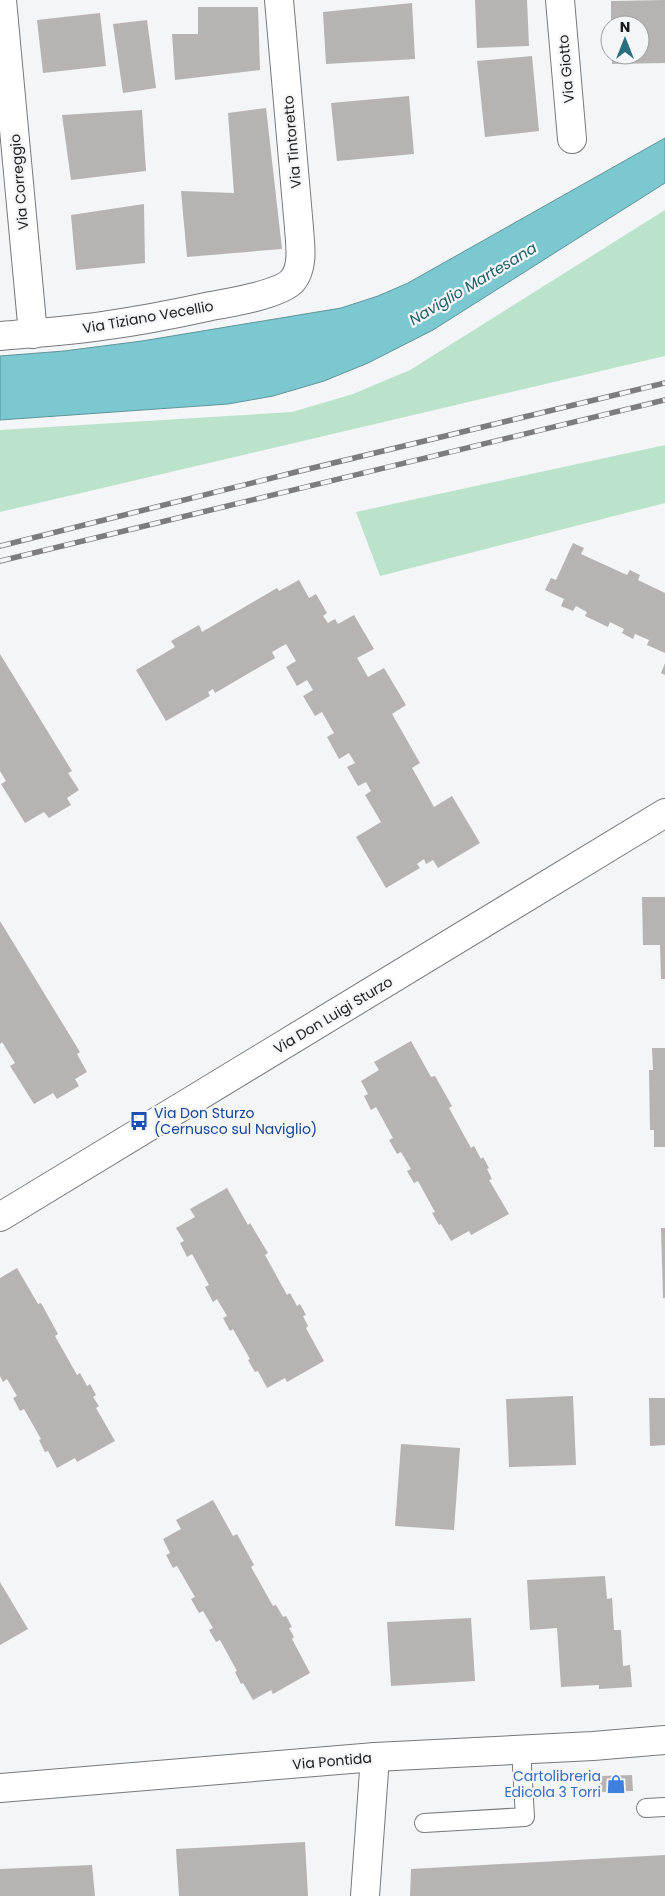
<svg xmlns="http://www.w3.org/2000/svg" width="665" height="1896" viewBox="0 0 665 1896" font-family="Poppins,sans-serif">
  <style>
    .green { fill: #bbe3cc }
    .water { fill: #7bc8d0; stroke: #5e949a }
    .building { fill: #b6b3b2 }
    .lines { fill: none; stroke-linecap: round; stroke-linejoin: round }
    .lane-casing { stroke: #77787a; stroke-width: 20 }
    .street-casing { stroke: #77787a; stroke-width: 30 }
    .lane { stroke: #fff; stroke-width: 18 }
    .street { stroke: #fff; stroke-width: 28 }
    .rail-casing { stroke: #7c7c7e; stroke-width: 5.5 }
    .rail { stroke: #f4f5f7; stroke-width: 4; stroke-dasharray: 11; stroke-linecap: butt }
    .labels { text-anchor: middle; stroke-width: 4.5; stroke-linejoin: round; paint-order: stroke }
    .street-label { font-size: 14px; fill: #1b1b1c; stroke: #f4f5f7 }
    .transit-label { font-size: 14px; fill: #164399; stroke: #f4f5f7; text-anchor: start }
    .shop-label { font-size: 14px; fill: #366cbe; stroke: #f4f5f7; text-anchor: end }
    .water-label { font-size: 15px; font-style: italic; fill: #1e5f64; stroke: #f4f5f7 }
  </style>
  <rect width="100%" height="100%" fill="#f4f5f7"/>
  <g class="green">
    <path d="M 665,210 L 665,356 L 0,512 L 0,430 L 292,412 L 353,394 L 410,370 Z"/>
    <path d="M 665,445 L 665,503 L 380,576 L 356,512 Z"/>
  </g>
  <path class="water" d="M 665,138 L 665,183 L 433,330 L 368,363 L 324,381 L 273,396 L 228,404 L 0,420 L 0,356 L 64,351 L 142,341 L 299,315 L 341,308 L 378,296 L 408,283 Z"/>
  <g class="building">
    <path d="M 475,0 L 527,0 L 529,46 L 477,48 Z"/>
    <path d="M 665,0 L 665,63 L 612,64 L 612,55 L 640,55 L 640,25 L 611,25 L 611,1 Z"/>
    <path d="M 412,3 L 415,59 L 326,64 L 323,12 Z"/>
    <path d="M 198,7 L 258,7 L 260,70 L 175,80 L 172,34 L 198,34 Z"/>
    <path d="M 100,13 L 106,66 L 43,73 L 37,20 Z"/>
    <path d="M 147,20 L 156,88 L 123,93 L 113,24 Z"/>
    <path d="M 532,56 L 539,131 L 485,137 L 477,61 Z"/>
    <path d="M 409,96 L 414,154 L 337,161 L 331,103 Z"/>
    <path d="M 266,108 L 282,249 L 187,257 L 181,191 L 234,193 L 228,113 Z"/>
    <path d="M 142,110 L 146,171 L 71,180 L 62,115 Z"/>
    <path d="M 144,204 L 145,263 L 76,270 L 71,215 Z"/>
    <path d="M 573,543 L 584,548 L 581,554 L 627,575 L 630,570 L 640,575 L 638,580 L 665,593 L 665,653 L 647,645 L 649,640 L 635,634 L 633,639 L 622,633 L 624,629 L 610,622 L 608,627 L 585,616 L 587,612 L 576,606 L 573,611 L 561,606 L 564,599 L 545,590 L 551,578 L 556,580 Z"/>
    <path d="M 299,580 L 309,598 L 316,594 L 327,613 L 323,616 L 328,623 L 335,619 L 338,624 L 354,615 L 374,649 L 357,658 L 368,677 L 384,668 L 406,705 L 392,714 L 420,763 L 412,768 L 434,807 L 452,796 L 480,843 L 438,868 L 433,860 L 426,864 L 424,859 L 417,864 L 420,868 L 386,888 L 356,837 L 381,822 L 365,795 L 371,791 L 366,782 L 358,786 L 347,767 L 355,763 L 349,753 L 339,759 L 327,737 L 334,733 L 322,712 L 315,716 L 303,696 L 313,690 L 307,680 L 297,686 L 286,667 L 296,661 L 286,644 L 272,652 L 275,658 L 215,693 L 213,689 L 208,692 L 210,696 L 166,721 L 136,670 L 175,647 L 171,641 L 199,625 L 202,632 L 277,588 L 279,591 Z"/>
    <path d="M 0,654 L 72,771 L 68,773 L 79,790 L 67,798 L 71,805 L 49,818 L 44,812 L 25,823 L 1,784 L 6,781 L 0,771 Z"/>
    <path d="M 665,663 L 665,675 L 661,673 Z"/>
    <path d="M 642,897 L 665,897 L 665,979 L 661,979 L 660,945 L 643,945 Z"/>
    <path d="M 0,921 L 80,1052 L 77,1054 L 87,1072 L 75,1079 L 79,1086 L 57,1099 L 53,1093 L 34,1104 L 10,1066 L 15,1063 L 2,1042 L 0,1044 Z"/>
    <path d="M 411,1041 L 431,1077 L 435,1076 L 452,1106 L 449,1108 L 471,1148 L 474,1146 L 481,1159 L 483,1157 L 489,1168 L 487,1169 L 492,1179 L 489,1180 L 509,1214 L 471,1235 L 469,1231 L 451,1241 L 441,1224 L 439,1225 L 432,1213 L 435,1212 L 418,1181 L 414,1183 L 407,1171 L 411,1169 L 401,1152 L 397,1154 L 389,1140 L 393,1138 L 376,1107 L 371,1110 L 364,1096 L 368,1094 L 361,1081 L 379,1070 L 374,1062 Z"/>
    <path d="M 652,1048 L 665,1048 L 665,1147 L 654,1147 L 654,1130 L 650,1130 L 649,1070 L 653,1070 Z"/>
    <path d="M 227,1188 L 248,1225 L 250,1223 L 268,1253 L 265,1255 L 287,1295 L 290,1293 L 297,1306 L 300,1304 L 306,1315 L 303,1316 L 308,1326 L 306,1328 L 324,1361 L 287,1382 L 285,1378 L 267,1388 L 258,1371 L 255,1372 L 248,1360 L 250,1359 L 233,1329 L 230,1331 L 223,1318 L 227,1316 L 217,1299 L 213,1302 L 205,1287 L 209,1285 L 192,1254 L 187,1257 L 180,1243 L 184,1241 L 176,1228 L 195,1217 L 190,1209 Z"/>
    <path d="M 661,1228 L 665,1228 L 665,1298 L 663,1298 Z"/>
    <path d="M 17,1268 L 38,1304 L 41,1303 L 58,1334 L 55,1336 L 77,1375 L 80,1373 L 87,1386 L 90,1384 L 96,1395 L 93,1397 L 99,1406 L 96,1408 L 115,1441 L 77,1462 L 75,1458 L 57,1468 L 48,1451 L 45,1452 L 39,1440 L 41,1439 L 24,1409 L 20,1411 L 13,1398 L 17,1396 L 7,1379 L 3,1382 L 0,1376 L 0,1278 Z"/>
    <path d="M 573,1396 L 576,1465 L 509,1467 L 506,1399 Z"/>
    <path d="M 649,1398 L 665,1398 L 665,1445 L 650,1446 Z"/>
    <path d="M 401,1444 L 460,1448 L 454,1530 L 395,1526 Z"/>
    <path d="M 213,1500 L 233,1536 L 237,1534 L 254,1565 L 251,1567 L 273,1606 L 276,1605 L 283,1617 L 286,1616 L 292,1627 L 289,1628 L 294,1637 L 292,1639 L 310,1673 L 273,1694 L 271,1690 L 253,1700 L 243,1683 L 241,1684 L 235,1672 L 237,1671 L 220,1640 L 216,1642 L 209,1630 L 213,1628 L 203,1611 L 199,1613 L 191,1599 L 195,1597 L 177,1566 L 173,1568 L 166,1555 L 170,1553 L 163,1539 L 181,1529 L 176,1520 Z"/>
    <path d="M 605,1576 L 607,1599 L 612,1598 L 614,1630 L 621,1630 L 623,1666 L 630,1665 L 632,1687 L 599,1689 L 599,1685 L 561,1687 L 557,1628 L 530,1630 L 527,1580 Z"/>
    <path d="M 0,1582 L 28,1629 L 0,1645 Z"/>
    <path d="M 471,1618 L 475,1681 L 391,1686 L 387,1622 Z"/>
    <path d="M 632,1775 L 633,1791 L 600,1792 L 600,1776 Z"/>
    <path d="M 305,1842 L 308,1896 L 179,1896 L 176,1849 Z"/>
    <path d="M 665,1855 L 665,1896 L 410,1896 L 411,1869 Z"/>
    <path d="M 92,1865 L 95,1896 L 0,1896 L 0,1869 Z"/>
  </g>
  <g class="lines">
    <g class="lane-casing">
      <g id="lane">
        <path d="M 646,1808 L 665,1807"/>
        <path d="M 424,1823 L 525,1817 L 521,1749"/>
      </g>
    </g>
    <g class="street-casing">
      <g id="street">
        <path d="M 2,0 L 33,334"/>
        <path d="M 560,0 L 572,139"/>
        <path d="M 0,336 C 34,333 68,331 102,326 C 139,321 175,314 211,306 C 229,303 282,294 293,280 C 304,266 300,244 299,228 L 279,0"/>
        <path d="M 0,1217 L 665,813"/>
        <path d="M 0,1788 L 375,1757 L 593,1746 L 665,1740"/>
        <path d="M 365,1896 L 375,1757"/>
      </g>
    </g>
    <use href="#lane" class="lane"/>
    <use href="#street" class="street"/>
    <g class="rail-casing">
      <g id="rail">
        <path d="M 0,546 L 296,472 L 665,383"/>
        <path d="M 0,561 L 665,400"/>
      </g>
    </g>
    <use href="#rail" class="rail"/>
  </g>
  <defs>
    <g id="bus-bare" transform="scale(1.5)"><path d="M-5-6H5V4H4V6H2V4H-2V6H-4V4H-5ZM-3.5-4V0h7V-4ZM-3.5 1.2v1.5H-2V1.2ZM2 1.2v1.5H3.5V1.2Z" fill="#1a4fb4" stroke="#f4f5f7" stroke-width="2.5" paint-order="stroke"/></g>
    <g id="shop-bare" transform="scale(1.5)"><path d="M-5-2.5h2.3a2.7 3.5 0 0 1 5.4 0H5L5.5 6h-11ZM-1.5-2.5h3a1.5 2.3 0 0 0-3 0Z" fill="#3f7fe0" stroke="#f4f5f7" stroke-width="2.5" paint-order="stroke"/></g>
  </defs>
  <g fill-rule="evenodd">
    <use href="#bus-bare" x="139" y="1121"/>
    <use href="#shop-bare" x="616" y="1784"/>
  </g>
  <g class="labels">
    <g class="street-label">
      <text transform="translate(566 69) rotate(-95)" y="5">Via Giotto</text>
      <text transform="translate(292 142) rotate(-95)" y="5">Via Tintoretto</text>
      <text transform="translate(19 182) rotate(-95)" y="5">Via Correggio</text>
      <text transform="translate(148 317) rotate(-10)" y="5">Via Tiziano Vecellio</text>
      <text transform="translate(333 1015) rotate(-31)" y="5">Via Don Luigi Sturzo</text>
      <text transform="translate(332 1761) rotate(-5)" y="5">Via Pontida</text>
    </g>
    <g class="transit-label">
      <text x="154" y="1118">Via Don Sturzo<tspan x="154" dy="16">(Cernusco sul Naviglio)</tspan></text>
    </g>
    <g class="shop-label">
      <text x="601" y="1781">Cartolibreria<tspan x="601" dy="16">Edicola 3 Torri</tspan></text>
    </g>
    <g class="water-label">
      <text transform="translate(473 284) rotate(-31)" y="5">Naviglio Martesana</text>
    </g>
  </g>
  <g transform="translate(625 40)"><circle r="24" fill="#f4f5f7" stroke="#9d9e9f"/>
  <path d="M0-4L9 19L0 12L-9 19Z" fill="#296e7e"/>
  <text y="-8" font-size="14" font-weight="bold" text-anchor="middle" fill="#1b1b1c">N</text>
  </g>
</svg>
